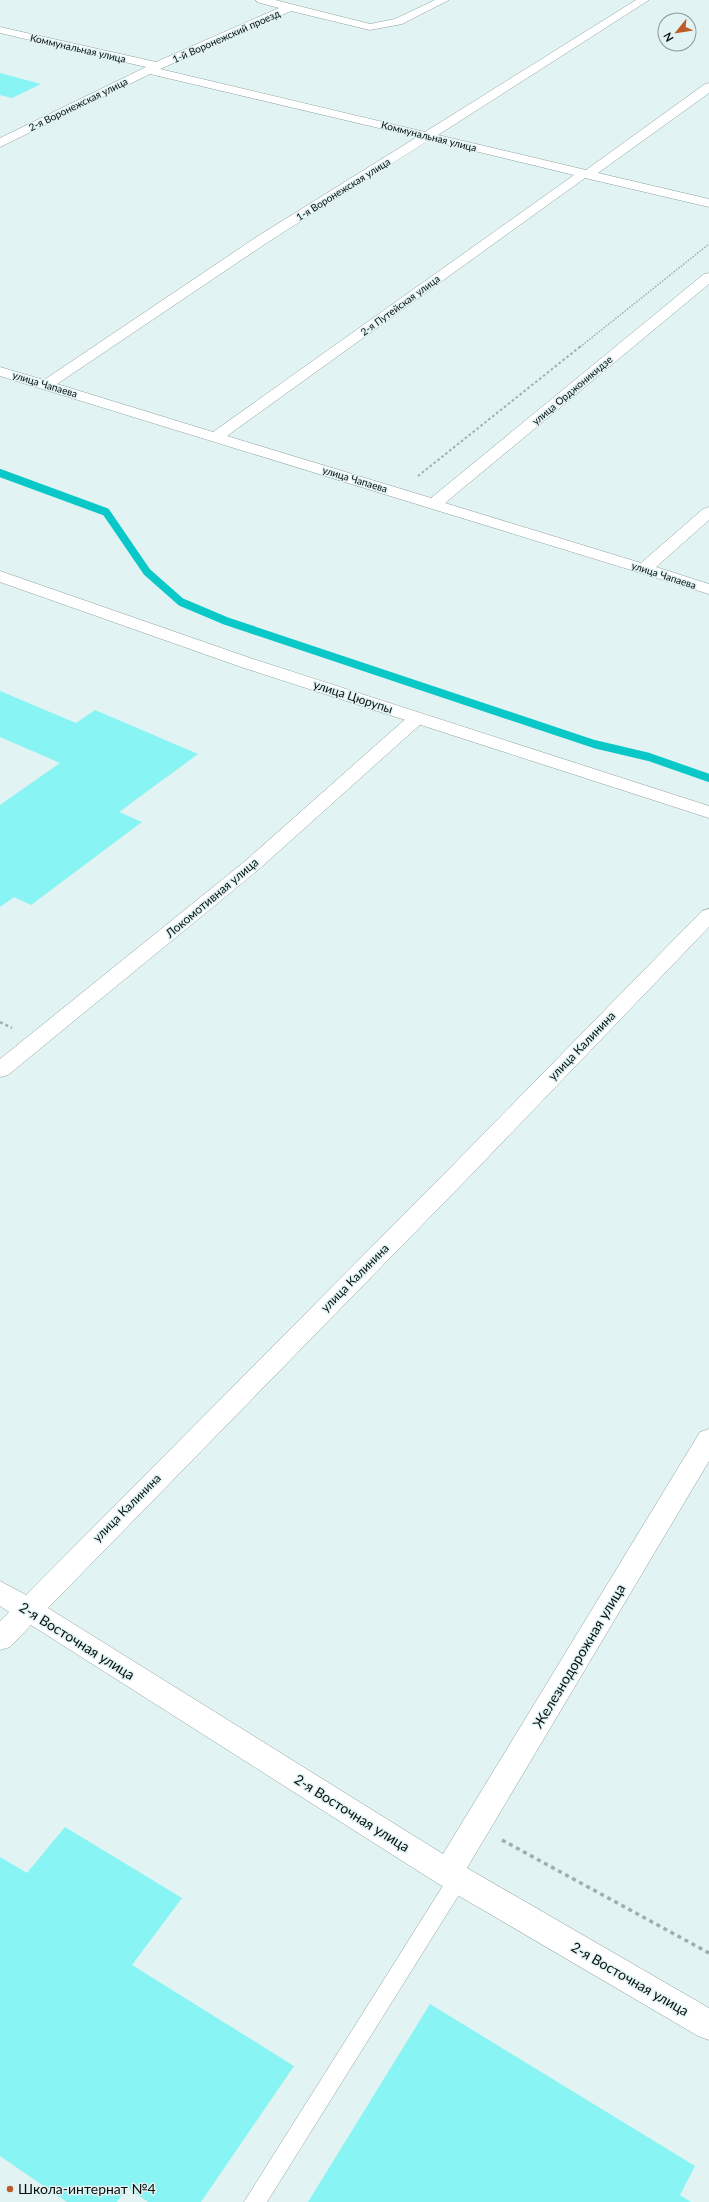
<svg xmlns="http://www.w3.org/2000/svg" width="709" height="2202" viewBox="0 0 709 2202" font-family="Lato,sans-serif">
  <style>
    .green { fill: #88f4f3 }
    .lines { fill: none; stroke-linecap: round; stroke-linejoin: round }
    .stream { stroke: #0bc8c8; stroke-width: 8 }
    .lane-casing { stroke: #90a1a0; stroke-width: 1 }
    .street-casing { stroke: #90a1a0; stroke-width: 1 }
    .secondary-casing { stroke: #90a1a0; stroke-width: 1 }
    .path-far3 { stroke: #9fadad; stroke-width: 1.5; stroke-dasharray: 1.5 1.5; stroke-linecap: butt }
    .path-far2 { stroke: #9fadad; stroke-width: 2; stroke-dasharray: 2.5 2.5; stroke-linecap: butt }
    .path-far1 { stroke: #9fadad; stroke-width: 2.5; stroke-dasharray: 3 3; stroke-linecap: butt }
    .path { stroke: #9fadad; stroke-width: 3.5; stroke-dasharray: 4 4; stroke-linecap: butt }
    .lane { fill: #fff; fill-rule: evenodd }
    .street { fill: #fff; fill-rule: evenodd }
    .secondary { fill: #fff; fill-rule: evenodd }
    .poi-dot { fill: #bf5b27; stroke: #e1f3f3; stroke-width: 1.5 }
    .labels { text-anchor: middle; stroke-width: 3; stroke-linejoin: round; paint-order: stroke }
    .far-street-label { font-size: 10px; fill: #090f0f; stroke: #e1f3f3 }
    .street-label { font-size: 12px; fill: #090f0f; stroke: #e1f3f3 }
    .near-street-label { font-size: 14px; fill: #090f0f; stroke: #e1f3f3 }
    .near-poi-label { font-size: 14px; fill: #090f0f; stroke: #e1f3f3; text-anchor: start }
  </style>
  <rect width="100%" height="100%" fill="#e1f3f3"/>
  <g class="green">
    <path d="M 0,73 L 41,84 L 12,98 L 0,95 Z"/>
    <path d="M 0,691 L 76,723 L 95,710 L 198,754 L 119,812 L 142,822 L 31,905 L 14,897 L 0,907 L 0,805 L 60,763 L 0,737 Z"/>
    <path d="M 65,1827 L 182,1898 L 132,1965 L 294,2066 L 201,2202 L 148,2202 L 127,2187 L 117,2202 L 67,2202 L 0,2156 L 0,1857 L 27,1873 Z"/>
    <path d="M 430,2004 L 695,2166 L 680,2195 L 691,2202 L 308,2202 Z"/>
  </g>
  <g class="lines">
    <path class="stream" d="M 0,473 L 106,512 L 147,572 L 181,602 L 226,621 L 594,744 L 649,757 L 709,778"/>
    <g class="lane-casing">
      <path id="lane" d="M 458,1870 L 465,1873 L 467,1879 L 465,1885 L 267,2202 L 244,2202 L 451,1873 Z"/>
    </g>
    <g class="street-casing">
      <g id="street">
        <path d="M 256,0 L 275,0 L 370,24 L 395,19 L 435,0 L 449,0 L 402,24 L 370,30 L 291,11 L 160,69 L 425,132 L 636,0 L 649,0 L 438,135 L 586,170 L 705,84 L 709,83 L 709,93 L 598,173 L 709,199 L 709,207 L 585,178 L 227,436 L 431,498 L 704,274 L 709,273 L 709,284 L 445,503 L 641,563 L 703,509 L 709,507 L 709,520 L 656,567 L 709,584 L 709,594 L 0,376 L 0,367 L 44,380 L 258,236 L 417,137 L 150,74 L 0,147 L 0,138 L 146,67 L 0,33 L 0,27 L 156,62 L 279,8 L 257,2 ZM 429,140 L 574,175 L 213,432 L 57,384 L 268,242 Z"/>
        <path d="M 417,713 L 423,714 L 426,718 L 423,722 L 258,870 L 8,1075 L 0,1077 L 0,1059 L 244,862 L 411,714 Z"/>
        <path d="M 709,909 L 709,927 L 470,1176 L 48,1608 L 443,1854 L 700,1432 L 709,1429 L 709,1461 L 467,1868 L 709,2008 L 709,2040 L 698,2036 L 437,1883 L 31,1625 L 10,1647 L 0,1650 L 0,1621 L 9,1612 L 0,1606 L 0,1581 L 26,1595 L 454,1164 L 702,911 Z"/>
      </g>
    </g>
    <g class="secondary-casing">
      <path id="secondary" d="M 0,571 L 253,659 L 709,806 L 709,818 L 241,667 L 0,582 Z"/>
    </g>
    <path class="path-far3" d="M 580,347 L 709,244"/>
    <path class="path-far2" d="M 418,476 L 581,346"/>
    <path class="path-far1" d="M 0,1022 L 12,1028"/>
    <path class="path" d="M 502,1840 L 709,1953"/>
    <use href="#lane" class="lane"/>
    <use href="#street" class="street"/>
    <use href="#secondary" class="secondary"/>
  </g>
  <circle class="poi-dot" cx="10" cy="2189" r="4"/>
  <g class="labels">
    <g class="far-street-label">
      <text transform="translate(226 36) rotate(-24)" y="4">1-й Воронежский проезд</text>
      <text transform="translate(78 48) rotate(13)" y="4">Коммунальная улица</text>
      <text transform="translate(78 104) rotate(-26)" y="4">2-я Воронежская улица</text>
      <text transform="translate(429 136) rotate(14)" y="4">Коммунальная улица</text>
      <text transform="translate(343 189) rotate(-32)" y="4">1-я Воронежская улица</text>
      <text transform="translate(400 305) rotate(-36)" y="4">2-я Путейская улица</text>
      <text transform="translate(45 384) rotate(17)" y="4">улица Чапаева</text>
      <text transform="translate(572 390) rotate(-40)" y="4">улица Орджоникидзе</text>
      <text transform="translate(355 479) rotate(17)" y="4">улица Чапаева</text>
      <text transform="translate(664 575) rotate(18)" y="4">улица Чапаева</text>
    </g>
    <g class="street-label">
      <text transform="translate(353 697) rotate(18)" y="4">улица Цюрупы</text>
      <text transform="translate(212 898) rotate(-40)" y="4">Локомотивная улица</text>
      <text transform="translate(582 1046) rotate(-46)" y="4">улица Калинина</text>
      <text transform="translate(355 1278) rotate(-45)" y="4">улица Калинина</text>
      <text transform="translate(127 1508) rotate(-45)" y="4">улица Калинина</text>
    </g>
    <g class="near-street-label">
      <text transform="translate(77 1641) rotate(32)" y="5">2-я Восточная улица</text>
      <text transform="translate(579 1656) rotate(-59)" y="5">Железнодорожная улица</text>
      <text transform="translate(352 1813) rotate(32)" y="5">2-я Восточная улица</text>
      <text transform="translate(630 1979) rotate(30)" y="5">2-я Восточная улица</text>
    </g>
    <g class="near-poi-label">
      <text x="18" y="2194">Школа-интернат №4</text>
    </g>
  </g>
  <g transform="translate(677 32) rotate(240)"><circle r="19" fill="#e1f3f3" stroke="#8b9898"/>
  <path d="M0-3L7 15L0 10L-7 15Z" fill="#bf5b27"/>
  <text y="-6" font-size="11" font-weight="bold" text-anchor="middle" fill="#090f0f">N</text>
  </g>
</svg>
